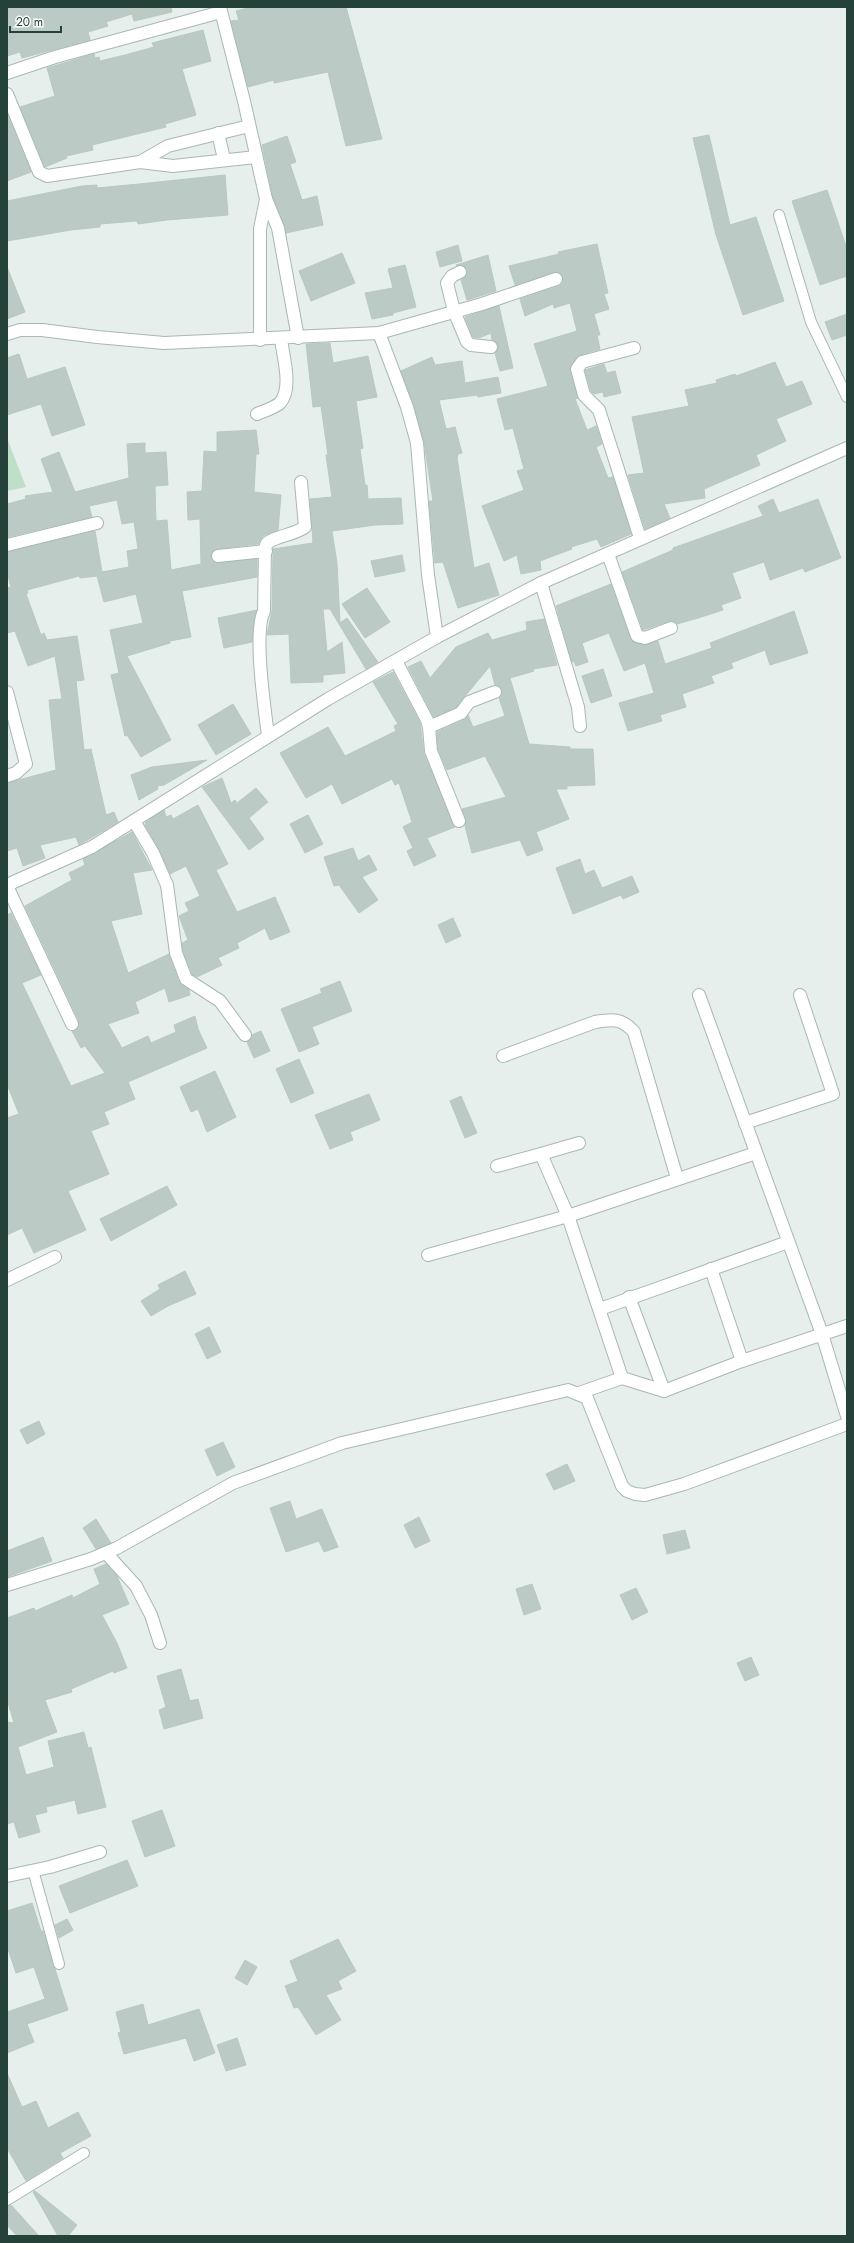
<svg xmlns="http://www.w3.org/2000/svg" width="854" height="2243" viewBox="0 0 854 2243" font-family="Jost,sans-serif">
  <style>
    .green { fill: #bfe0c8 }
    .building { fill: #bbcac4; stroke: #b8c9c2 }
    .lines { fill: none; stroke-linecap: round; stroke-linejoin: round }
    .lane-casing { stroke: #a8b8b2; stroke-width: 12 }
    .street-casing { stroke: #a8b8b2; stroke-width: 14 }
    .lane { stroke: #fff; stroke-width: 10 }
    .street { stroke: #fff; stroke-width: 12 }
  </style>
  <rect width="100%" height="100%" fill="#e6efeb"/>
  <path class="green" d="M 7,438 L 26,487 L 7,491 Z"/>
  <g class="building">
    <path d="M 7,7 L 171,7 L 172,12 L 134,21 L 132,14 L 106,22 L 108,26 L 88,32 L 90,40 L 22,58 L 20,52 L 7,56 Z"/>
    <path d="M 252,7 L 346,7 L 382,139 L 346,146 L 328,72 L 274,83 L 274,80 L 248,87 L 231,21 L 239,20 L 236,11 Z"/>
    <path d="M 203,30 L 211,61 L 182,69 L 196,115 L 165,124 L 166,127 L 92,145 L 93,150 L 66,156 L 67,158 L 45,167 L 20,107 L 55,96 L 47,68 L 94,54 L 95,58 L 99,57 L 100,61 L 125,55 L 154,47 L 152,43 Z"/>
    <path d="M 7,114 L 31,172 L 7,181 Z"/>
    <path d="M 709,135 L 730,225 L 756,217 L 784,301 L 743,315 L 716,235 L 693,138 Z"/>
    <path d="M 287,136 L 296,162 L 290,164 L 302,200 L 317,196 L 323,225 L 286,233 L 273,197 L 262,145 Z"/>
    <path d="M 225,175 L 228,215 L 167,220 L 138,224 L 137,221 L 100,224 L 100,227 L 71,230 L 7,241 L 7,201 L 82,186 L 97,185 L 97,188 L 139,184 Z"/>
    <path d="M 827,190 L 847,249 L 847,276 L 820,285 L 792,201 Z"/>
    <path d="M 597,244 L 608,293 L 604,294 L 609,309 L 594,314 L 600,335 L 597,335 L 600,349 L 580,355 L 571,365 L 570,371 L 578,398 L 575,399 L 587,430 L 596,426 L 602,444 L 596,447 L 608,478 L 613,477 L 631,534 L 601,547 L 597,539 L 571,547 L 572,549 L 540,561 L 541,570 L 521,574 L 517,555 L 504,561 L 482,506 L 524,490 L 517,471 L 524,469 L 513,428 L 505,430 L 497,399 L 548,386 L 534,344 L 577,331 L 570,303 L 554,308 L 553,304 L 525,316 L 520,299 L 559,286 L 563,281 L 561,274 L 554,272 L 515,285 L 509,266 L 559,254 L 558,252 Z"/>
    <path d="M 458,245 L 462,261 L 440,267 L 436,252 Z"/>
    <path d="M 342,253 L 355,283 L 311,301 L 299,271 Z"/>
    <path d="M 488,255 L 496,291 L 467,300 L 461,280 L 466,276 L 467,269 L 464,266 L 456,265 Z"/>
    <path d="M 405,265 L 416,307 L 393,313 L 393,315 L 372,319 L 365,293 L 393,288 L 388,269 Z"/>
    <path d="M 7,267 L 25,312 L 7,319 Z"/>
    <path d="M 499,306 L 513,368 L 500,371 L 495,353 L 498,348 L 498,344 L 492,340 L 491,333 L 479,338 L 473,337 L 465,317 Z"/>
    <path d="M 847,314 L 847,335 L 832,340 L 825,322 Z"/>
    <path d="M 330,343 L 333,363 L 368,356 L 377,397 L 356,401 L 363,448 L 360,449 L 365,485 L 367,485 L 368,499 L 401,498 L 403,524 L 375,525 L 332,531 L 337,563 L 340,623 L 347,618 L 378,662 L 366,669 L 330,609 L 323,609 L 327,652 L 342,642 L 345,673 L 323,675 L 323,682 L 291,683 L 289,634 L 267,635 L 272,611 L 273,549 L 313,543 L 310,499 L 332,497 L 326,455 L 328,455 L 321,406 L 313,407 L 306,344 Z"/>
    <path d="M 19,354 L 27,379 L 65,367 L 85,425 L 52,436 L 41,404 L 7,415 L 7,358 Z"/>
    <path d="M 432,357 L 435,365 L 462,361 L 465,383 L 498,377 L 501,393 L 478,397 L 477,395 L 439,400 L 446,429 L 455,427 L 462,453 L 458,454 L 457,458 L 474,568 L 489,563 L 499,595 L 458,608 L 443,562 L 435,563 L 429,501 L 433,501 L 424,442 L 414,405 L 401,371 Z"/>
    <path d="M 775,362 L 786,387 L 802,381 L 812,404 L 776,419 L 786,441 L 756,455 L 760,465 L 704,489 L 705,498 L 664,504 L 670,518 L 645,529 L 628,475 L 644,473 L 632,417 L 689,406 L 685,390 L 717,383 L 716,380 L 735,374 L 736,376 Z"/>
    <path d="M 604,364 L 607,373 L 615,371 L 621,393 L 604,397 L 603,392 L 594,394 L 591,391 L 585,370 Z"/>
    <path d="M 256,430 L 259,454 L 256,454 L 254,492 L 281,495 L 278,530 L 263,536 L 258,544 L 217,549 L 213,550 L 211,556 L 212,561 L 218,563 L 257,559 L 257,577 L 182,591 L 191,637 L 170,641 L 170,643 L 127,656 L 171,740 L 141,757 L 127,735 L 125,736 L 111,675 L 119,673 L 110,630 L 143,623 L 136,594 L 104,602 L 97,576 L 80,578 L 79,576 L 27,590 L 28,593 L 26,594 L 41,635 L 44,633 L 47,640 L 77,636 L 84,680 L 76,681 L 84,750 L 91,749 L 106,815 L 114,812 L 118,822 L 79,845 L 76,837 L 40,845 L 45,858 L 23,866 L 17,848 L 7,851 L 7,783 L 56,770 L 49,700 L 62,699 L 55,656 L 28,666 L 15,631 L 7,633 L 7,588 L 11,587 L 7,572 L 7,552 L 95,531 L 102,572 L 129,567 L 127,551 L 138,549 L 134,522 L 122,524 L 117,500 L 89,506 L 92,517 L 7,537 L 7,504 L 26,499 L 25,496 L 53,492 L 41,459 L 59,452 L 75,492 L 129,478 L 127,444 L 145,443 L 145,453 L 166,452 L 168,485 L 155,486 L 156,521 L 167,520 L 171,570 L 201,564 L 200,519 L 188,520 L 187,492 L 202,491 L 204,451 L 217,452 L 217,432 Z"/>
    <path d="M 773,499 L 779,513 L 818,499 L 841,558 L 805,572 L 803,568 L 770,580 L 764,562 L 732,573 L 741,598 L 721,605 L 723,610 L 698,618 L 677,624 L 669,621 L 643,630 L 622,572 L 673,550 L 673,548 L 763,516 L 758,506 Z"/>
    <path d="M 402,555 L 405,571 L 375,577 L 371,561 Z"/>
    <path d="M 611,584 L 632,641 L 644,645 L 658,641 L 665,664 L 712,648 L 710,643 L 794,611 L 808,653 L 770,665 L 765,650 L 731,663 L 733,668 L 711,676 L 714,683 L 682,694 L 686,707 L 660,715 L 662,721 L 628,731 L 619,703 L 654,693 L 645,663 L 624,671 L 609,633 L 582,643 L 588,662 L 576,666 L 574,661 L 572,662 L 556,606 Z"/>
    <path d="M 367,588 L 390,622 L 365,638 L 342,604 Z"/>
    <path d="M 257,610 L 252,642 L 224,648 L 218,618 Z"/>
    <path d="M 544,619 L 557,665 L 533,669 L 534,671 L 510,678 L 529,744 L 570,747 L 570,749 L 593,749 L 595,785 L 567,786 L 567,789 L 556,789 L 569,819 L 536,832 L 543,850 L 527,856 L 520,840 L 472,853 L 465,826 L 466,819 L 462,809 L 506,797 L 485,756 L 447,770 L 438,749 L 437,732 L 464,720 L 468,715 L 473,727 L 505,716 L 499,698 L 502,690 L 495,685 L 490,666 L 456,707 L 434,717 L 408,667 L 421,661 L 430,678 L 456,647 L 488,633 L 492,640 L 527,630 L 526,622 Z"/>
    <path d="M 603,669 L 612,696 L 591,703 L 582,676 Z"/>
    <path d="M 393,672 L 420,723 L 424,754 L 455,827 L 427,838 L 436,856 L 414,866 L 407,851 L 413,848 L 403,827 L 412,822 L 399,783 L 395,785 L 392,779 L 342,804 L 332,784 L 306,798 L 280,753 L 328,727 L 345,756 L 396,731 L 394,726 L 398,724 L 373,682 Z"/>
    <path d="M 233,704 L 251,734 L 216,755 L 198,725 Z"/>
    <path d="M 207,760 L 164,785 L 157,786 L 158,789 L 139,800 L 131,775 L 152,767 Z"/>
    <path d="M 222,778 L 231,803 L 235,800 L 237,803 L 256,788 L 268,802 L 249,818 L 264,839 L 249,850 L 202,787 Z"/>
    <path d="M 198,805 L 228,864 L 216,870 L 237,912 L 275,897 L 290,932 L 270,940 L 265,928 L 237,943 L 239,948 L 218,958 L 222,965 L 197,977 L 192,974 L 183,951 L 182,943 L 188,940 L 179,916 L 189,911 L 185,903 L 200,896 L 186,866 L 170,874 L 159,849 L 145,825 L 146,822 L 164,810 L 166,817 L 171,815 L 173,819 Z"/>
    <path d="M 308,815 L 323,844 L 305,853 L 290,824 Z"/>
    <path d="M 132,832 L 152,870 L 133,873 L 142,914 L 111,921 L 128,973 L 169,954 L 179,982 L 189,990 L 190,995 L 169,1002 L 165,988 L 135,1002 L 139,1013 L 108,1024 L 122,1048 L 148,1036 L 151,1043 L 176,1032 L 174,1025 L 195,1016 L 198,1029 L 207,1048 L 128,1082 L 135,1099 L 104,1112 L 109,1124 L 91,1131 L 109,1174 L 68,1191 L 86,1230 L 34,1253 L 22,1228 L 7,1235 L 7,1118 L 19,1114 L 7,1084 L 7,915 L 11,913 L 41,975 L 22,983 L 71,1086 L 105,1073 L 85,1046 L 81,1048 L 72,1031 L 78,1028 L 79,1021 L 25,906 L 72,880 L 69,873 L 85,865 L 83,859 Z"/>
    <path d="M 353,848 L 358,861 L 369,855 L 377,870 L 362,877 L 378,900 L 359,913 L 339,885 L 334,886 L 324,857 Z"/>
    <path d="M 580,859 L 585,874 L 594,870 L 602,888 L 632,876 L 639,892 L 623,899 L 621,895 L 573,914 L 556,868 Z"/>
    <path d="M 453,918 L 461,936 L 446,943 L 438,925 Z"/>
    <path d="M 340,981 L 352,1011 L 312,1027 L 319,1044 L 299,1052 L 281,1009 L 322,993 L 320,989 Z"/>
    <path d="M 261,1031 L 270,1051 L 254,1058 L 247,1042 L 252,1038 L 252,1035 Z"/>
    <path d="M 299,1059 L 314,1093 L 291,1103 L 276,1069 Z"/>
    <path d="M 215,1071 L 236,1117 L 207,1132 L 198,1109 L 191,1112 L 180,1087 Z"/>
    <path d="M 369,1094 L 380,1120 L 350,1132 L 353,1140 L 330,1149 L 315,1115 Z"/>
    <path d="M 461,1096 L 477,1133 L 465,1138 L 450,1101 Z"/>
    <path d="M 167,1186 L 177,1205 L 111,1241 L 100,1219 Z"/>
    <path d="M 185,1271 L 196,1294 L 168,1306 L 151,1316 L 141,1301 L 160,1289 L 158,1285 Z"/>
    <path d="M 209,1327 L 221,1352 L 207,1359 L 195,1334 Z"/>
    <path d="M 39,1421 L 45,1434 L 27,1444 L 20,1430 Z"/>
    <path d="M 223,1442 L 235,1467 L 217,1476 L 205,1450 Z"/>
    <path d="M 567,1464 L 575,1481 L 554,1490 L 546,1474 Z"/>
    <path d="M 290,1501 L 296,1519 L 322,1509 L 338,1547 L 324,1552 L 319,1541 L 286,1552 L 270,1508 Z"/>
    <path d="M 419,1517 L 430,1541 L 415,1548 L 404,1525 Z"/>
    <path d="M 96,1519 L 111,1543 L 96,1549 L 83,1528 Z"/>
    <path d="M 685,1530 L 690,1548 L 667,1554 L 663,1535 Z"/>
    <path d="M 43,1537 L 52,1561 L 7,1577 L 7,1551 Z"/>
    <path d="M 106,1564 L 117,1576 L 129,1604 L 102,1615 L 117,1643 L 127,1668 L 114,1673 L 113,1671 L 71,1689 L 72,1692 L 45,1700 L 57,1732 L 18,1747 L 26,1775 L 54,1767 L 48,1741 L 84,1732 L 88,1748 L 91,1747 L 106,1807 L 78,1814 L 75,1800 L 46,1807 L 47,1812 L 35,1815 L 40,1832 L 19,1838 L 14,1822 L 7,1824 L 7,1722 L 14,1723 L 7,1699 L 7,1618 L 34,1608 L 35,1611 L 72,1595 L 73,1598 L 100,1584 L 94,1569 Z"/>
    <path d="M 532,1584 L 541,1609 L 524,1615 L 516,1589 Z"/>
    <path d="M 636,1588 L 648,1612 L 632,1620 L 620,1595 Z"/>
    <path d="M 751,1657 L 759,1675 L 745,1681 L 737,1663 Z"/>
    <path d="M 181,1669 L 190,1701 L 198,1699 L 203,1718 L 164,1729 L 159,1710 L 166,1707 L 157,1676 Z"/>
    <path d="M 162,1810 L 175,1846 L 145,1857 L 132,1821 Z"/>
    <path d="M 127,1860 L 138,1886 L 70,1913 L 59,1886 Z"/>
    <path d="M 32,1903 L 41,1931 L 43,1931 L 68,2010 L 27,2024 L 34,2042 L 7,2053 L 7,2012 L 45,1999 L 34,1967 L 16,1973 L 7,1946 L 7,1911 Z"/>
    <path d="M 67,1919 L 73,1930 L 59,1938 L 55,1925 Z"/>
    <path d="M 338,1939 L 356,1971 L 338,1981 L 342,1989 L 326,1995 L 341,2020 L 316,2035 L 298,2007 L 294,2008 L 285,1986 L 298,1981 L 290,1961 Z"/>
    <path d="M 245,1960 L 257,1967 L 247,1985 L 235,1978 Z"/>
    <path d="M 143,2004 L 148,2025 L 199,2009 L 215,2053 L 194,2061 L 186,2038 L 124,2054 L 118,2033 L 121,2032 L 116,2012 Z"/>
    <path d="M 237,2038 L 246,2065 L 226,2071 L 217,2045 Z"/>
    <path d="M 7,2073 L 22,2107 L 36,2101 L 48,2128 L 78,2112 L 91,2136 L 60,2153 L 63,2158 L 26,2181 L 7,2148 Z"/>
    <path d="M 35,2191 L 77,2225 L 68,2236 L 58,2236 L 33,2192 Z"/>
    <path d="M 11,2205 L 39,2236 L 17,2236 L 7,2225 L 7,2206 Z"/>
  </g>
  <g class="lines">
    <g class="lane-casing">
      <g id="lane">
        <path d="M 779,215 L 811,322 L 847,397"/>
        <path d="M 33,1870 L 59,1964"/>
        <path d="M 7,2200 L 84,2153"/>
      </g>
    </g>
    <g class="street-casing">
      <g id="street">
        <path d="M 220,7 L 244,101 L 266,199 L 278,228 L 298,338"/>
        <path d="M 7,73 L 55,57 L 221,12"/>
        <path d="M 7,94 L 39,172 L 47,176 L 140,162 L 173,166 L 256,157"/>
        <path d="M 218,133 L 224,159"/>
        <path d="M 140,162 L 168,146 L 249,126"/>
        <path d="M 460,272 L 452,276 L 447,283 L 454,311 L 467,342 L 471,345 L 491,347"/>
        <path d="M 379,333 L 482,304 L 556,279"/>
        <path d="M 7,334 L 20,330 L 42,330 L 97,337 L 164,343 L 379,333 L 407,407 L 417,443 L 428,575 L 437,637"/>
        <path d="M 260,340 L 260,229 L 266,199"/>
        <path d="M 634,348 L 582,362 L 577,369 L 584,395 L 599,410 L 640,538"/>
        <path d="M 257,414 C 264,411 274,408 280,403 C 293,388 283,357 281,339"/>
        <path d="M 7,545 L 97,523"/>
        <path d="M 608,554 L 637,636 L 645,638 L 671,628"/>
        <path d="M 218,556 L 266,551"/>
        <path d="M 541,583 L 578,707 L 580,726"/>
        <path d="M 396,661 L 427,720 L 429,727 L 431,751 L 459,821"/>
        <path d="M 7,692 L 26,764 L 16,773 L 7,776"/>
        <path d="M 429,727 L 461,713 L 469,702 L 495,692"/>
        <path d="M 268,736 C 265,710 253,633 264,611 L 265,548 L 267,543 C 279,535 294,535 305,527 L 301,482"/>
        <path d="M 134,821 L 153,853 L 167,885 L 176,953 L 186,979 L 220,1001 L 245,1035"/>
        <path d="M 7,885 L 92,847 L 328,699 L 437,637 L 541,583 L 847,448"/>
        <path d="M 7,886 L 72,1024"/>
        <path d="M 699,995 L 822,1334 L 847,1416"/>
        <path d="M 503,1056 L 595,1022 C 612,1019 622,1018 634,1032 L 677,1178"/>
        <path d="M 745,1123 L 833,1094 L 800,995"/>
        <path d="M 541,1154 L 579,1143"/>
        <path d="M 497,1166 L 541,1154 L 568,1216 L 622,1378"/>
        <path d="M 428,1255 L 568,1216 L 756,1153"/>
        <path d="M 711,1269 L 742,1361"/>
        <path d="M 7,1280 L 55,1257"/>
        <path d="M 629,1297 L 664,1391"/>
        <path d="M 600,1309 L 788,1242"/>
        <path d="M 579,1393 L 622,1378 L 664,1391 L 742,1361 L 847,1326"/>
        <path d="M 106,1553 L 136,1586 L 151,1615 L 160,1643"/>
        <path d="M 7,1585 L 91,1559 L 117,1548 L 233,1483 L 342,1443 L 568,1390 L 587,1398 L 622,1486 L 627,1491 L 635,1494 L 645,1495 L 656,1492 L 684,1484 L 847,1424"/>
        <path d="M 7,1876 L 50,1867 L 100,1852"/>
      </g>
    </g>
    <use href="#lane" class="lane"/>
    <use href="#street" class="street"/>
  </g>
  <rect width="854" height="2243" fill="none" stroke="#24423a" stroke-width="16"/>
  <path d="M10 26v6h51v-6" fill="none" stroke="#24423a" stroke-width="2"/>
  <text x="16" y="26" font-size="12" fill="#24423a" stroke="#f7fbf9" stroke-width="3" paint-order="stroke">20 m</text>
</svg>
